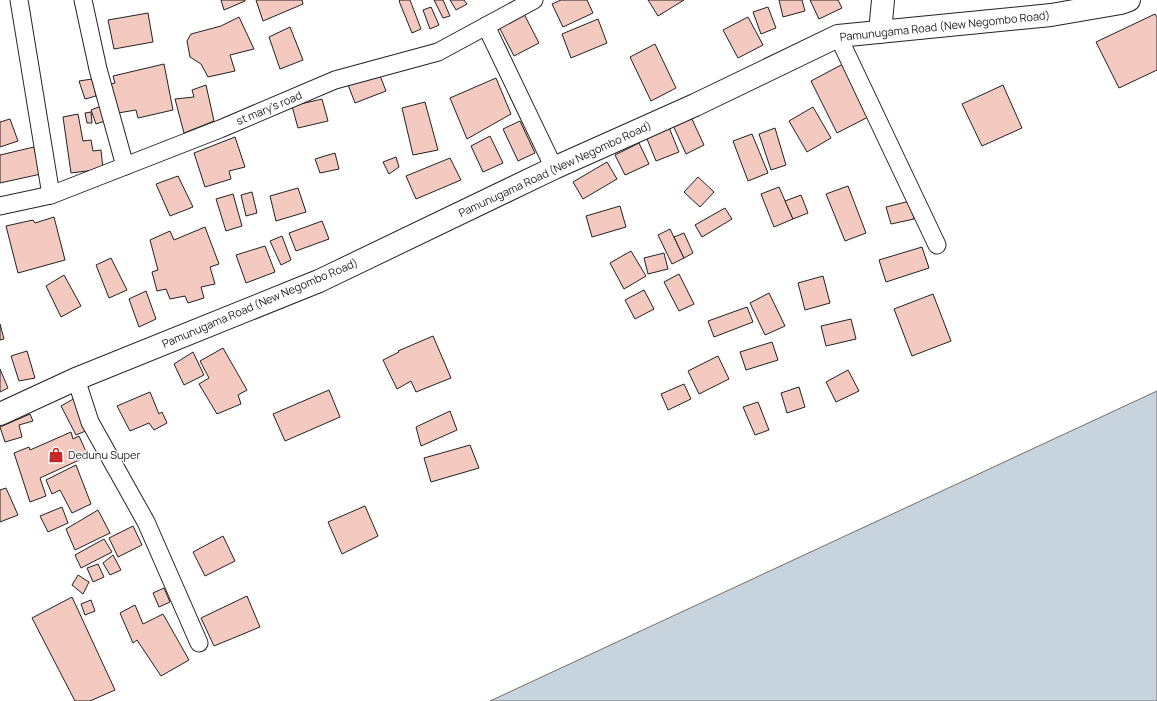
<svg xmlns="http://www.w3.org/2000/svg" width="1157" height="701" viewBox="0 0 1157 701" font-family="Manrope,sans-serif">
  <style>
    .water { fill: #c7d3dd; stroke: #6f6f6f }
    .building { fill: #f3c9c0; stroke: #222 }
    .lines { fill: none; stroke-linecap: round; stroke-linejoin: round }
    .street-casing { stroke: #222; stroke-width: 19 }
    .secondary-casing { stroke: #222; stroke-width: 24 }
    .primary-casing { stroke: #222; stroke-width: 24 }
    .street { stroke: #fff; stroke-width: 17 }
    .secondary { stroke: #fff; stroke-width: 22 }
    .primary { stroke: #fff; stroke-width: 22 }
    .labels { text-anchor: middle; stroke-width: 3; stroke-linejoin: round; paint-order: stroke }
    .street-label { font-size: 11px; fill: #222; stroke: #fff }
    .poi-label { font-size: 11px; fill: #222; stroke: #fff; text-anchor: start }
  </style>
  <rect width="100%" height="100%" fill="#fff"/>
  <path class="water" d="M 1157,391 L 1157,701 L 490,701 Z"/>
  <g class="building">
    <path d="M 221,0 L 245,0 L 245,1 L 224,10 Z"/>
    <path d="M 256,0 L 302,0 L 303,4 L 263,21 Z"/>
    <path d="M 400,0 L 410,0 L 421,29 L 412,33 L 399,1 Z"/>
    <path d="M 434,0 L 443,0 L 450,16 L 443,18 Z"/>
    <path d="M 450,0 L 464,0 L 467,4 L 456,10 Z"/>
    <path d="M 561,0 L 587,0 L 593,13 L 563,27 L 552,4 Z"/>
    <path d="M 648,0 L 684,0 L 658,16 Z"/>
    <path d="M 779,0 L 802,0 L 805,11 L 783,17 Z"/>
    <path d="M 810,0 L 838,0 L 842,8 L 819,19 Z"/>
    <path d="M 431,7 L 439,25 L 430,29 L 423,10 Z"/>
    <path d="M 768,7 L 776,28 L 761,34 L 753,12 Z"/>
    <path d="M 148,13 L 153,42 L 114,49 L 108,20 Z"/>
    <path d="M 524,14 L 539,43 L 514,56 L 499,27 Z"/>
    <path d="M 1155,14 L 1157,17 L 1157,70 L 1119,88 L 1096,42 Z"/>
    <path d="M 239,17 L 254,49 L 230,55 L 235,71 L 208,77 L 201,64 L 190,57 L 187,41 L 191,34 L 221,26 Z"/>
    <path d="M 748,17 L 763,45 L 738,58 L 723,30 Z"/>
    <path d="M 598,19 L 607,43 L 571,58 L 562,34 Z"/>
    <path d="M 290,27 L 303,60 L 280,69 L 269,37 Z"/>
    <path d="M 655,44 L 676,88 L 651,101 L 630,57 Z"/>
    <path d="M 164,64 L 173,110 L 138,118 L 136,110 L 112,114 L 107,85 L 115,83 L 113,76 Z"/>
    <path d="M 843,64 L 870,116 L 837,133 L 811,81 Z"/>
    <path d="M 379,73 L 386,91 L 355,103 L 347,82 Z"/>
    <path d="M 496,78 L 511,114 L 467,139 L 450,98 Z"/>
    <path d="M 92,79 L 96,96 L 85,99 L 79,81 Z"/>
    <path d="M 206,85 L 214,121 L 184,133 L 175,99 L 194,97 L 192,90 Z"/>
    <path d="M 1003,85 L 1022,128 L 982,146 L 962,104 Z"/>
    <path d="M 322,99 L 328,121 L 298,128 L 292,106 Z"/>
    <path d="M 425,102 L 438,150 L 413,155 L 402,108 Z"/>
    <path d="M 101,106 L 105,121 L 96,124 L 91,110 Z"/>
    <path d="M 813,107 L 831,138 L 807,152 L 789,121 Z"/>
    <path d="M 91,112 L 92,123 L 87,123 L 85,113 Z"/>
    <path d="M 78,114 L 83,141 L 91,140 L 93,151 L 101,150 L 103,169 L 71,173 L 63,117 Z"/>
    <path d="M 690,115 L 704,145 L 686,154 L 672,123 Z"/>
    <path d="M 10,119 L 18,141 L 0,147 L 0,122 Z"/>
    <path d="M 520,121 L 535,153 L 518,161 L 503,129 Z"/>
    <path d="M 668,125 L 679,152 L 656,161 L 645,134 Z"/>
    <path d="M 775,128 L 786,165 L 771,170 L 759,134 Z"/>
    <path d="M 752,134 L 768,173 L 748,181 L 733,141 Z"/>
    <path d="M 490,136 L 503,163 L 483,172 L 471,146 Z"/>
    <path d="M 235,137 L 245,167 L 229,171 L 231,179 L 205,187 L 194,153 Z"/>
    <path d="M 639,143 L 649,164 L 625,175 L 615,155 Z"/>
    <path d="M 34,147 L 41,174 L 0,183 L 0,155 Z"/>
    <path d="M 335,153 L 339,169 L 320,173 L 315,159 Z"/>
    <path d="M 396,157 L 399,167 L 389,174 L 383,162 Z"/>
    <path d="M 450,158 L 461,180 L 416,199 L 406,176 Z"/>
    <path d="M 607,162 L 617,179 L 583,199 L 573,182 Z"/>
    <path d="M 178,176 L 193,207 L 170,216 L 156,184 Z"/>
    <path d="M 698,177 L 714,192 L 700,207 L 684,192 Z"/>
    <path d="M 848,186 L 866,233 L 845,241 L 826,194 Z"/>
    <path d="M 779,187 L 793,219 L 774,227 L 761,194 Z"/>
    <path d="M 298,188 L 306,212 L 276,221 L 270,196 Z"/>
    <path d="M 252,192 L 257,213 L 246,216 L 241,195 Z"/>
    <path d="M 233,194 L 242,226 L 226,231 L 216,199 Z"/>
    <path d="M 801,195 L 808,213 L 793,219 L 785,201 Z"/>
    <path d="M 910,201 L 914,219 L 891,224 L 886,207 Z"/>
    <path d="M 620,206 L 626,227 L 592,237 L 586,216 Z"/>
    <path d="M 725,208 L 732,219 L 702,237 L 695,225 Z"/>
    <path d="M 54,217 L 65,260 L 18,273 L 6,226 L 33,220 L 35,223 Z"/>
    <path d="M 322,221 L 329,239 L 296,251 L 289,233 Z"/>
    <path d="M 205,227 L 219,264 L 210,267 L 215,284 L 201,287 L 204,298 L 188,303 L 185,296 L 170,299 L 166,289 L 157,291 L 152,272 L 158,270 L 150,240 L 170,231 L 174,240 Z"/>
    <path d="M 670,229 L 684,258 L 672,264 L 658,235 Z"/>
    <path d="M 684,233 L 693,253 L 684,258 L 674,237 Z"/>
    <path d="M 282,236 L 291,260 L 281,265 L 270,241 Z"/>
    <path d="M 265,246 L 275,272 L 246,283 L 236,255 Z"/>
    <path d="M 922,247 L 929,268 L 886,282 L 879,260 Z"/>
    <path d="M 631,251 L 646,276 L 624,289 L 610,263 Z"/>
    <path d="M 664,253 L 668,269 L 648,274 L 644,258 Z"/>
    <path d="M 111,258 L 127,290 L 109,298 L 96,265 Z"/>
    <path d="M 679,274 L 694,304 L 679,311 L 664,282 Z"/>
    <path d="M 64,275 L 81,306 L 61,317 L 46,286 Z"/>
    <path d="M 823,276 L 830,303 L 805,310 L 798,283 Z"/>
    <path d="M 644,290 L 654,309 L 635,319 L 625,300 Z"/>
    <path d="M 146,291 L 156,319 L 139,327 L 129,299 Z"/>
    <path d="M 769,293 L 785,326 L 765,335 L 750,303 Z"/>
    <path d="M 933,294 L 951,341 L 912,356 L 894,309 Z"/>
    <path d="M 747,307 L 753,322 L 714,337 L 708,321 Z"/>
    <path d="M 851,319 L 856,339 L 826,346 L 821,326 Z"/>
    <path d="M 0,324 L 4,339 L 0,340 Z"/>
    <path d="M 433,336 L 451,378 L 416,392 L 411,381 L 397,389 L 383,360 L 399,352 L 398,351 Z"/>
    <path d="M 772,342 L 778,360 L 746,370 L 740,352 Z"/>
    <path d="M 223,348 L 247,390 L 238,395 L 241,404 L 217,414 L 199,384 L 209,378 L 200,361 Z"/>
    <path d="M 27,351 L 35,378 L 19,381 L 11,356 Z"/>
    <path d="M 193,352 L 204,375 L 184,385 L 174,364 Z"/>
    <path d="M 718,356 L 729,379 L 699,394 L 688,371 Z"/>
    <path d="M 0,369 L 8,388 L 0,392 Z"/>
    <path d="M 848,370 L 859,391 L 836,402 L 826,382 Z"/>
    <path d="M 684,384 L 691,399 L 668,410 L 661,394 Z"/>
    <path d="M 799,387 L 805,407 L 787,413 L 781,393 Z"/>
    <path d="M 329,390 L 340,417 L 285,441 L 273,414 Z"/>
    <path d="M 150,392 L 159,414 L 162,412 L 167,423 L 154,430 L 149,423 L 130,431 L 117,406 Z"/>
    <path d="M 75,398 L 88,430 L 76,435 L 61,406 Z"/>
    <path d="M 758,402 L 769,430 L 755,435 L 743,407 Z"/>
    <path d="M 450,411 L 457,430 L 421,446 L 416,427 Z"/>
    <path d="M 30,414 L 33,421 L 19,425 L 22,437 L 5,442 L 0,427 Z"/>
    <path d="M 71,432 L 73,439 L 79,436 L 88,456 L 40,478 L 46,496 L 30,502 L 14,453 L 29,447 L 30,450 Z"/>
    <path d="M 470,445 L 479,468 L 431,482 L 424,458 Z"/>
    <path d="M 76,465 L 91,504 L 72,513 L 60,490 L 52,494 L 46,480 Z"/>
    <path d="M 6,488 L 18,515 L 0,522 L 0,490 Z"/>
    <path d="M 365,506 L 378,536 L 342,554 L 328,522 Z"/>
    <path d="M 62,507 L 68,523 L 48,532 L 40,516 Z"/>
    <path d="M 98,510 L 110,533 L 75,550 L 66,529 Z"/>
    <path d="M 133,526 L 142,545 L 118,557 L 109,538 Z"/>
    <path d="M 223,536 L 235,561 L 205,576 L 193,552 Z"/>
    <path d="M 104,539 L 112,552 L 81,568 L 75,555 Z"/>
    <path d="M 113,555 L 121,570 L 110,575 L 103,563 Z"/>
    <path d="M 98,564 L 104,577 L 93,582 L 87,568 Z"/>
    <path d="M 78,575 L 89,582 L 83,594 L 72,585 Z"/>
    <path d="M 164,588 L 170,602 L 159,607 L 153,593 Z"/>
    <path d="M 247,596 L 260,627 L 214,646 L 201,618 Z"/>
    <path d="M 72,597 L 115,690 L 90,701 L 75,701 L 32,618 Z"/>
    <path d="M 91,600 L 95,611 L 85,615 L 81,604 Z"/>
    <path d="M 135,605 L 143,624 L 163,614 L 189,660 L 161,676 L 137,640 L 133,643 L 120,613 Z"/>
  </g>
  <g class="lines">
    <g class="street-casing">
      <g id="street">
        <path d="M 19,0 L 51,195"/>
        <path d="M 83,0 L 98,69 L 125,166"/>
        <path d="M 486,26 L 554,168"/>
        <path d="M 838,36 L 937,245"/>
        <path d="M 0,206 L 51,195 L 220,129 L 335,80 L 438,52 L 534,0"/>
        <path d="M 76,379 L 90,422 L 146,522 L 199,643"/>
      </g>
    </g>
    <g class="secondary-casing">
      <path id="secondary" d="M 880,32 L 883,0"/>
    </g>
    <g class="primary-casing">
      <path id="primary" d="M 0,414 L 76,379 L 319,281 L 554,168 L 695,105 L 838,36 L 1051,15 L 1121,3 L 1129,0"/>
    </g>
    <use href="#street" class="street"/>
    <use href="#secondary" class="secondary"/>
    <use href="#primary" class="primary"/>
  </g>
  <defs>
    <g id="shop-bare" transform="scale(1.2)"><path d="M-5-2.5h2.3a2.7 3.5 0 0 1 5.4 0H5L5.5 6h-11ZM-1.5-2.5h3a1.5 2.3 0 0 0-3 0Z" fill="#c62828" stroke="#fff" stroke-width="2.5" paint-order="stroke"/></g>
  </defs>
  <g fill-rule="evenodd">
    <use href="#shop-bare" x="56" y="455"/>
  </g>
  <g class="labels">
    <g class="street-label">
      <text transform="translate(945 26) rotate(-6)" y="4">Pamunugama Road (New Negombo Road)</text>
      <text transform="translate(269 108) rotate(-23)" y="4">st mary's road</text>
      <text transform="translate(555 169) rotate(-25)" y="4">Pamunugama Road (New Negombo Road)</text>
      <text transform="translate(260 303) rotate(-23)" y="4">Pamunugama Road (New Negombo Road)</text>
    </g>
    <g class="poi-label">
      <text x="68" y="459">Dedunu Super</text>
    </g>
  </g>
</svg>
